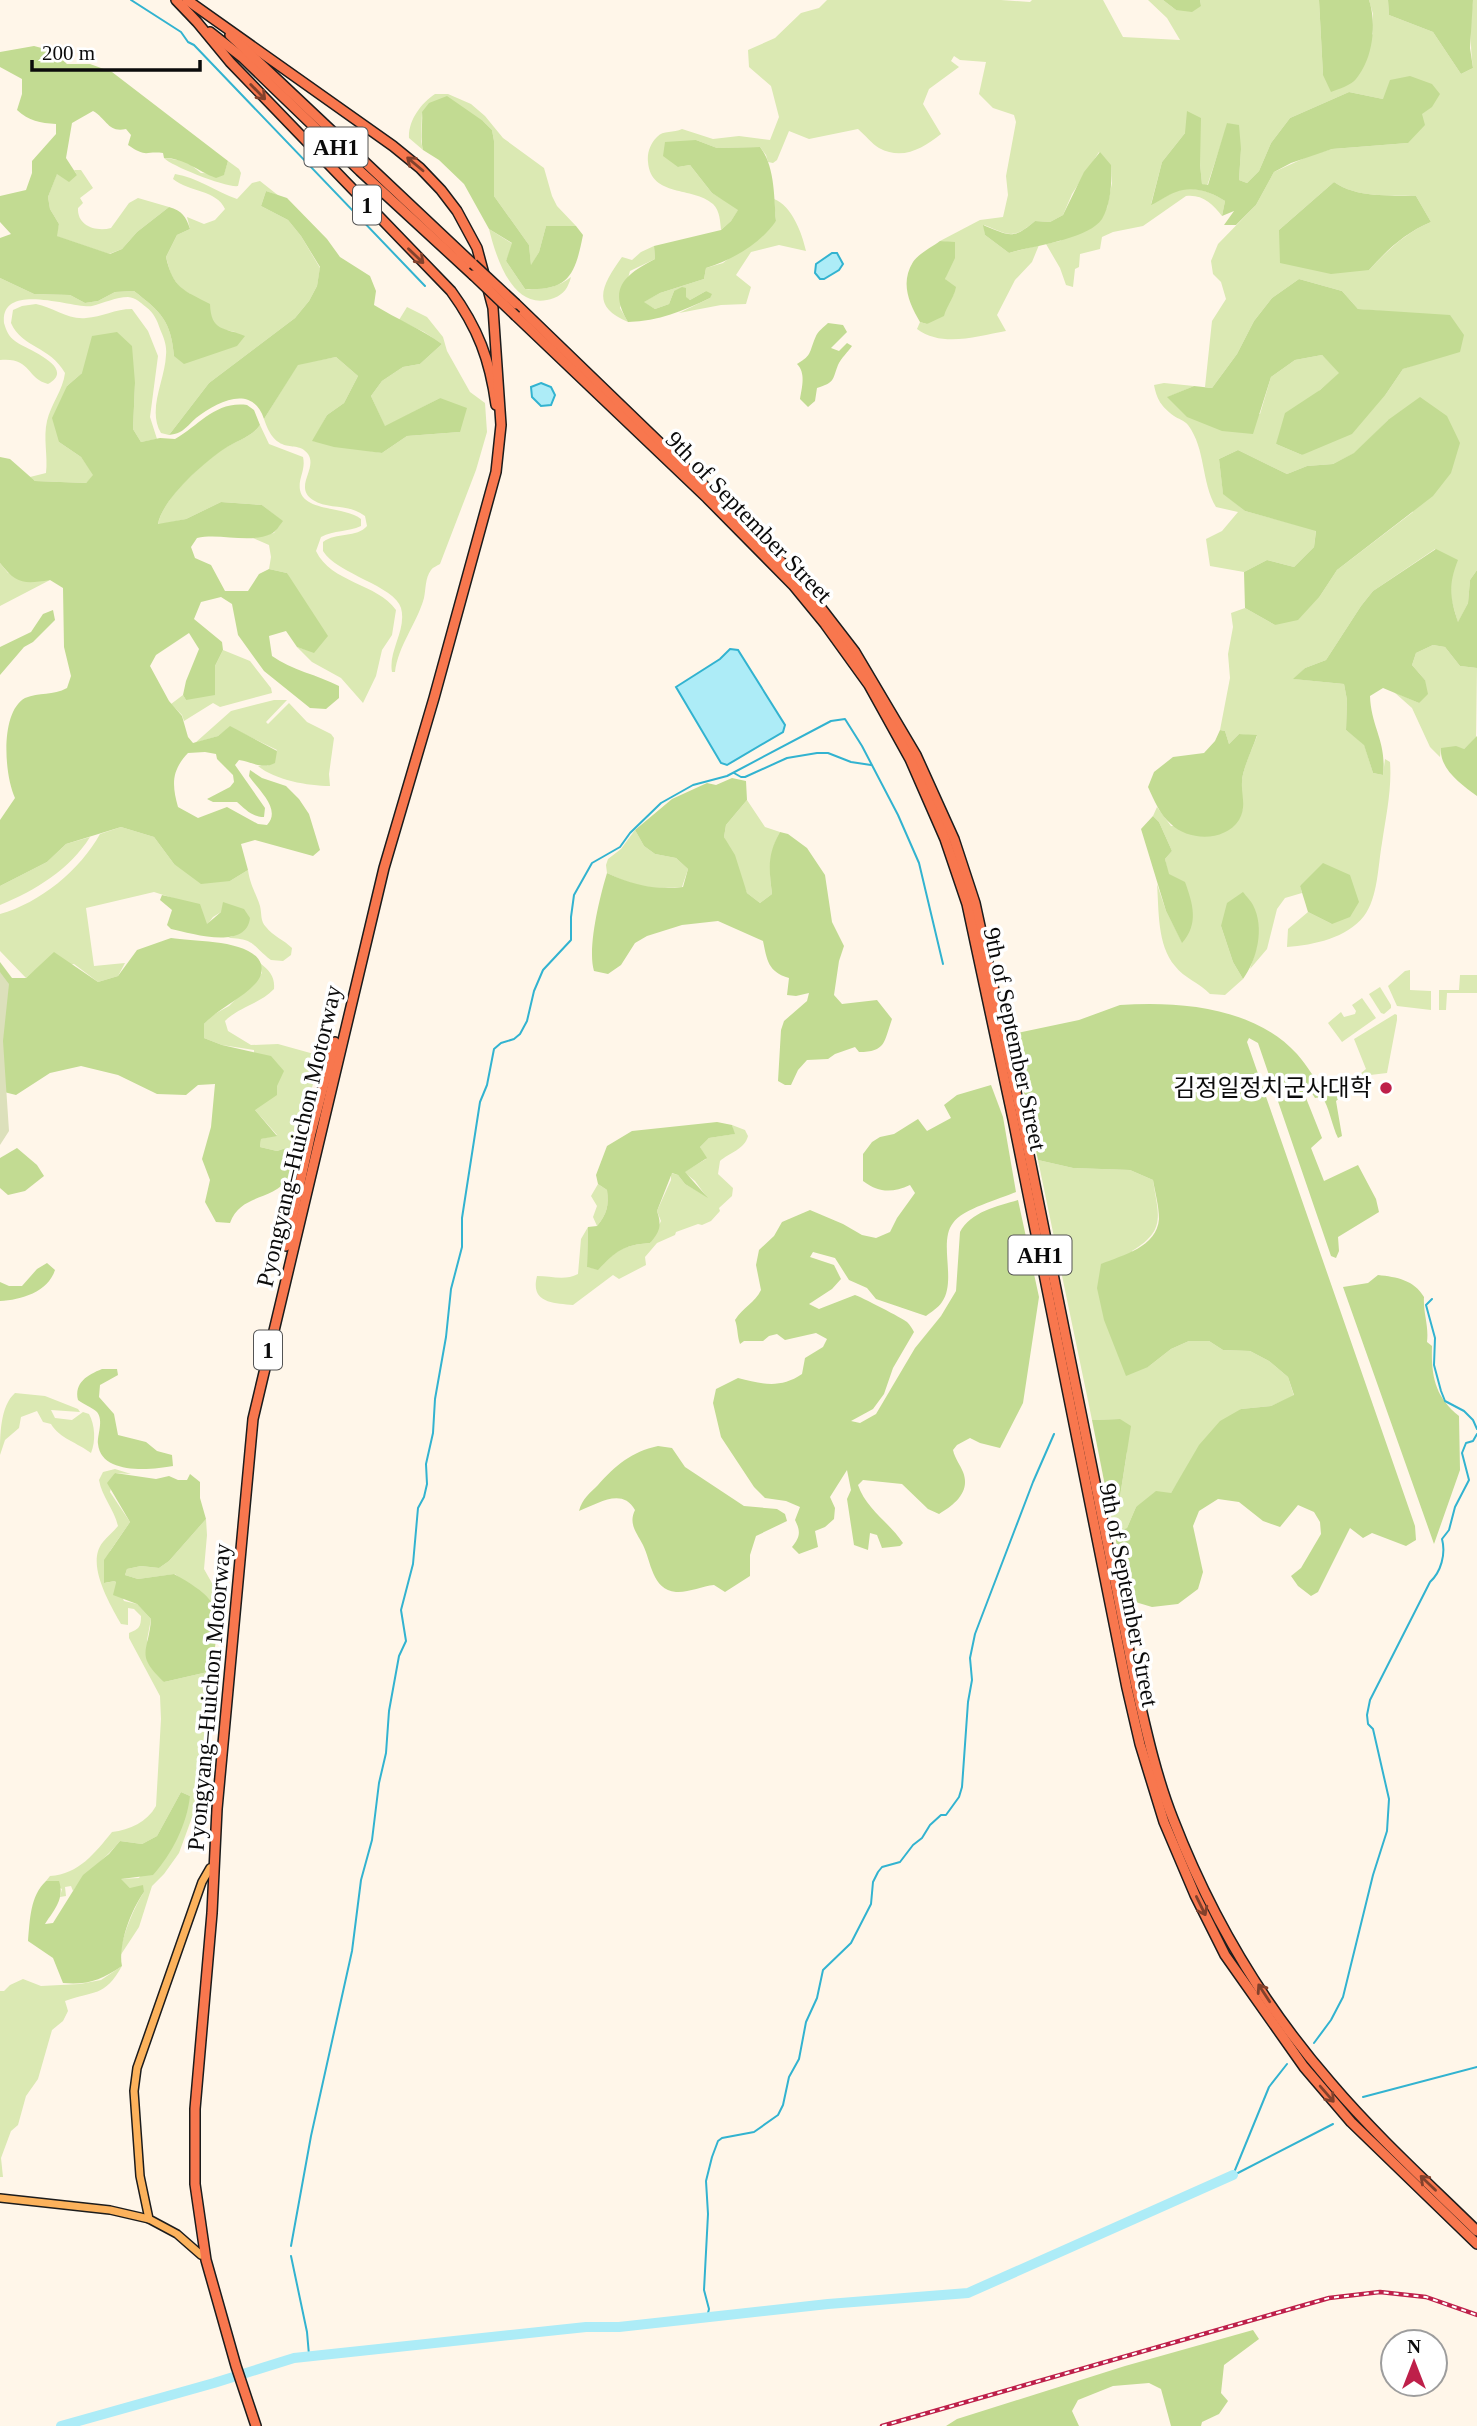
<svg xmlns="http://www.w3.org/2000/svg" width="1477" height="2426" viewBox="0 0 1477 2426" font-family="'Times New Roman','Noto Sans KR',serif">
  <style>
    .green { fill: #dbe9b3; fill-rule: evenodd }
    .forest { fill: #c2db92 }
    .cemetery { fill: #dce0bb }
    .water { fill: #adecf7; stroke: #32b3d0; stroke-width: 2 }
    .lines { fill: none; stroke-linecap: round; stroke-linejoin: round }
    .stream { stroke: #32b3d0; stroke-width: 2 }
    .river { stroke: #adecf7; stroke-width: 10 }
    .major-casing { stroke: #1c1c1c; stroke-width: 10 }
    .highway-casing { stroke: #1c1c1c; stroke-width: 12 }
    .major { stroke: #fcb25c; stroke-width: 7 }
    .highway { stroke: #f8774e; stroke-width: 9 }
    .rail-casing { stroke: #be204a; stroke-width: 4.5 }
    .rail { stroke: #fff; stroke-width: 2; stroke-dasharray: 5; stroke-linecap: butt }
    .highway-bridge-casing { stroke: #1c1c1c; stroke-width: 12; stroke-linecap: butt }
    .highway-bridge { stroke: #f8774e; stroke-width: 9 }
    .oneway { stroke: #82412c }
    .poi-dot { fill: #be204a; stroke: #fff; stroke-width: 2.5 }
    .labels { text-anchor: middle; stroke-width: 7; stroke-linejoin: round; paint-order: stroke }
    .shield { fill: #fff; stroke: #545454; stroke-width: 2 }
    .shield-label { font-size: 23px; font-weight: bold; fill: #0b0b0b }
    .street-label { font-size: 24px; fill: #0b0b0b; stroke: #fff }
    .poi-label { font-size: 24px; fill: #0b0b0b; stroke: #fff; text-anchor: end }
  </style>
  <rect width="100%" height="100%" fill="#fff6e9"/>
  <g class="green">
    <path d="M 827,0 L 1001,0 L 1030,2 L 1032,0 L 1103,0 L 1123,37 L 1180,40 L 1167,18 L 1148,0 L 1163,0 L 1176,10 L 1201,6 L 1200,0 L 1319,0 L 1323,75 L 1373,34 L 1373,14 L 1369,0 L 1388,0 L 1389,15 L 1433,32 L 1461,74 L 1473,68 C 1470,47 1470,21 1473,0 L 1477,0 L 1477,570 L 1470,580 L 1468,603 L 1458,623 L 1451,598 L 1451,577 L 1435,549 L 1373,591 L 1361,606 L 1326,660 L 1305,668 L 1294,679 L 1344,684 L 1347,700 L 1346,730 L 1364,744 L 1373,773 L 1383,775 L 1385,759 L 1390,762 C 1392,789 1386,816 1382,843 C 1378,865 1378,898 1364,916 C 1347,938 1314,945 1287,947 L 1288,929 L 1308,912 L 1332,924 L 1300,885 L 1302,893 L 1285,898 L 1277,909 L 1267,949 L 1250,969 L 1257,946 L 1221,926 L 1233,962 L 1243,979 L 1225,995 L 1210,994 C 1200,983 1184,978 1175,966 C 1157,945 1159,910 1157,884 L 1166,911 L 1182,942 L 1165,859 L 1172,851 L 1159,822 L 1153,816 L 1157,807 L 1171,826 L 1231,828 C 1252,804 1238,802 1242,780 C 1244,765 1252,750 1257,736 L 1239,734 L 1229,744 L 1225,731 L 1220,730 L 1230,678 L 1228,654 L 1233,627 L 1231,613 L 1245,608 L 1275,625 L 1320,596 L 1337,570 L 1413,512 L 1388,420 L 1355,453 L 1333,464 L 1307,466 L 1287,474 L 1238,450 L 1219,459 L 1223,493 L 1245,511 L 1316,530 L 1314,547 L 1294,567 L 1267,560 L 1244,572 L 1210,566 L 1206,539 L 1222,531 L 1238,512 L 1216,507 C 1201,482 1206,449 1188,425 C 1184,420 1178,419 1174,416 C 1161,406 1157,400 1154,385 L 1164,383 L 1194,386 L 1168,397 L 1260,414 L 1271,377 L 1295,360 L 1322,355 L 1340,373 L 1320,390 L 1276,444 L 1302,455 L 1386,394 L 1403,369 L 1426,361 L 1402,313 L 1358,309 L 1342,291 L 1299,279 L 1272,298 L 1254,321 L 1237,354 L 1212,388 L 1205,387 L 1212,321 L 1226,299 L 1221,282 L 1213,274 L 1211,261 L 1218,244 L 1256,205 L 1274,172 L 1311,155 L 1332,149 L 1408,143 L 1383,99 L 1349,92 L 1290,118 L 1271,143 L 1259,171 L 1247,183 L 1239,180 L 1241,149 L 1228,123 L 1207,186 L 1202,184 L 1200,164 L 1185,133 L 1162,162 L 1151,204 C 1160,201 1167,195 1176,191 C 1192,185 1212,192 1225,201 L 1222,216 C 1213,204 1202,194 1186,196 L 1143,226 L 1113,232 L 1102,237 L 1100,249 L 1080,254 L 1079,267 L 1075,269 L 1073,287 L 1066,285 L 1060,268 L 1046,244 L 1060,241 L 1107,208 L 1112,183 L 1111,166 L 1099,152 L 1072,194 L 1063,215 L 1050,222 L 1035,221 C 1013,240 1009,235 984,225 L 985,235 L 1009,253 L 1039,245 L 1032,262 L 1015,280 L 997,315 L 1006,331 C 977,336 943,348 917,329 L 920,322 L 927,324 L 954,294 L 945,279 L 955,243 L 940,241 L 980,220 L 1003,217 L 1008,195 L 1006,176 L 1016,122 L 1014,115 L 993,108 L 979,94 L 986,62 L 960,60 L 954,56 L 951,61 L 959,67 L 929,89 L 923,104 L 941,134 C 923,148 903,161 879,148 C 872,144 865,135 858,129 L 809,139 L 789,131 L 777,160 L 773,163 L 768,162 L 766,155 L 760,147 L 717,148 L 696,140 L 678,167 L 690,165 L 712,193 L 739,209 L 731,221 L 721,230 C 720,221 720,211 713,204 C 693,186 651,198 648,162 C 647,153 650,144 657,137 C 663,130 674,133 682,129 L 713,139 L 739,136 L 770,140 L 779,117 L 771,86 L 749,67 L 748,50 L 775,38 L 801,13 L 819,8 ZM 1334,182 C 1357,198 1389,195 1416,196 L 1431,222 C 1405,233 1388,250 1369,270 L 1279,230 Z"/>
    <path d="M 435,94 L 448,94 L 471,104 L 485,116 L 503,138 L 544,168 L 552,196 L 557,206 L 576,226 L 546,226 L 539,252 L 531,266 L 529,245 L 494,196 L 494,141 L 492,130 L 483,121 L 422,112 L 421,141 L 423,150 L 409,138 C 408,121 421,103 435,94 Z"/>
    <path d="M 164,158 L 186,161 L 201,173 L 224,174 L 228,161 L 239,169 L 241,173 L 238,186 C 227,188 171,166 164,158 Z"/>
    <path d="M 74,170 L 81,170 L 93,188 L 80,198 L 83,203 L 78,208 C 77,226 96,232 111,228 L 129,203 L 138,198 L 169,207 L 137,232 L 122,249 L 109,254 L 56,236 L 59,224 L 50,209 L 48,197 L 57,173 L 77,175 Z"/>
    <path d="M 175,174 C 197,177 216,192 237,199 L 252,183 L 260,181 L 279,196 L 266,191 L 261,206 L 288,220 L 301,236 L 320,268 L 317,286 L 309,301 L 295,318 L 209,383 L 169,435 L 161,433 C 147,410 165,380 166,355 C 167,346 164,338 160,329 C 157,320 154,313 146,307 C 140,302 136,298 128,297 C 116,297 104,303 92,306 C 74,309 0,280 4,323 C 6,330 9,337 15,341 C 25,349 78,367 48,384 C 26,378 31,357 0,360 L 0,278 L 34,294 L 70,295 L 85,303 L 98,301 L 115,292 L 134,291 C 161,312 171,321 174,356 L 235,332 L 217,328 L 190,294 L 181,289 L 171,275 L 166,257 L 177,235 L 190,229 L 187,217 L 204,224 L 215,220 L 225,209 C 217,190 189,192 173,179 Z"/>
    <path d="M 774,199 C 792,206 802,233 806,251 L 779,245 L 751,252 L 736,275 L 751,287 L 746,304 L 721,305 L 679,313 L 710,298 L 706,291 L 690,300 L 674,291 L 669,304 L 655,309 L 643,302 L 660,293 L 704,279 L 706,268 L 723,263 L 776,221 Z"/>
    <path d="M 489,229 L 513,244 L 506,261 L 525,289 C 542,290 557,288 571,277 C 568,288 564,294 554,298 C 513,314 496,257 489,229 Z"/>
    <path d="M 654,246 L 655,259 L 630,271 L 620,308 L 628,322 C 589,306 603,284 622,257 L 632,260 L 641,252 Z"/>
    <path d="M 36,304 C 53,307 68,320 86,318 C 102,317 115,309 132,309 L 148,331 L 158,356 L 150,417 L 157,439 L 141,442 L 133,429 L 135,383 L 82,373 L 67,386 L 59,442 L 81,457 L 94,475 L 86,483 L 35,481 L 30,477 L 46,473 C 48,456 43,438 47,421 C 51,404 63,390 65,373 C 50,346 22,348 11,323 L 13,310 L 22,306 Z"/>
    <path d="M 407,307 L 427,317 L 443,337 L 447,351 L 470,392 L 485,403 L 487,432 L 476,470 L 440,564 C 437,566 433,567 431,570 C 425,578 426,589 424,598 C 417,623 398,646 395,672 L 392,672 C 388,651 407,630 401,608 C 395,586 337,574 323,551 L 323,542 C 336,532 357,538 367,526 L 365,516 C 348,503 328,510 313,500 C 293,487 318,469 308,454 C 297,438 277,459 264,419 L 298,364 L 336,357 L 358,376 L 344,403 L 327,415 L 313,441 L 382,453 L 407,436 L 460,432 L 440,398 L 385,427 L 371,396 L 382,381 L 403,367 L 420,364 L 442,344 L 424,332 L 399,320 Z"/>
    <path d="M 260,425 L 269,444 L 303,457 C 306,470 298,478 300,490 C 304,512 345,506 361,519 L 361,526 C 348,532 334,530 321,537 L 316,551 C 331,583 377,583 396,610 L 392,635 L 382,650 L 376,676 L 363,703 L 341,678 L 312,662 L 297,647 L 314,652 L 287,573 L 269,569 L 271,557 L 269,545 L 253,538 L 274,533 L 282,521 L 262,505 L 221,502 L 186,519 L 158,525 C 161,500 203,463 223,449 C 236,441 252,437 260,425 Z"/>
    <path d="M 0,563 L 8,573 L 50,580 L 0,606 Z"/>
    <path d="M 1433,645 L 1445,647 L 1460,666 L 1477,668 L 1476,738 L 1464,749 L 1441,748 L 1440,757 L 1430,747 L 1412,708 L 1394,692 L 1419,703 L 1425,680 L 1412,665 L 1416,653 Z"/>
    <path d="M 223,650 L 250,661 L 271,688 L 272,693 L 220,707 L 213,703 L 184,721 L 182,715 L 171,704 L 183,695 L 186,700 L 215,666 Z"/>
    <path d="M 274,700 L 287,700 L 266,722 L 268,724 L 289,703 L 307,722 L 331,734 L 334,738 L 329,774 L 330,786 C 308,786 275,780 258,766 L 268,766 L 277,750 L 230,727 L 218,736 L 195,743 L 231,711 Z"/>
    <path d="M 747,800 L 765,827 L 780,832 C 769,852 769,872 772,894 L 760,903 L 747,893 L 724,837 L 726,825 Z"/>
    <path d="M 121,827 L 154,837 L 174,864 L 230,881 L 248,870 C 250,885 256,893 260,906 C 262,914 260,921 266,927 C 273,936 284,940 292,948 L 291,955 L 283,961 L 271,960 C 251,945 256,939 228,938 L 233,936 L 221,912 L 213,917 L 207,925 L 176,899 L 154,892 L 86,908 L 94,966 L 125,963 L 118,976 L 98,982 L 74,964 L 34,971 L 26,978 L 0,951 L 0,914 C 40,903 80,870 100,834 Z"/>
    <path d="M 635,830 L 644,846 L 655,854 L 676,858 L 688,869 L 682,887 C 651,889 635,887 607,873 L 606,865 L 608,859 L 621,849 Z"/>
    <path d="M 90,837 C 70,869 35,891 0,905 L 0,886 L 47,862 L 66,844 Z"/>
    <path d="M 260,963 C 270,971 275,977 274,989 C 260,1004 240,1006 225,1021 L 228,1031 L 251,1045 L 278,1044 L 314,1054 L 319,1061 L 296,1149 L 286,1148 L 277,1151 L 260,1147 L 261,1139 L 277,1135 L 255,1110 L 254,1050 L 222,1045 L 204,1038 L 204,1024 L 211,1016 L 229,1006 L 262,973 Z"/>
    <path d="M 1410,970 L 1410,990 L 1431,991 L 1431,1010 L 1397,1006 L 1388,986 L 1405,971 Z"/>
    <path d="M 1460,975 L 1477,975 L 1477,993 L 1447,993 L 1446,1010 L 1439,1010 L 1439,990 L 1459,990 Z"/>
    <path d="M 1380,987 L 1391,1005 L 1391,1008 L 1384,1014 L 1381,1013 L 1369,994 Z"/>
    <path d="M 1362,998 L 1376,1018 L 1342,1042 L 1328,1023 L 1341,1012 L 1344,1017 L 1355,1014 L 1356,1011 L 1352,1005 Z"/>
    <path d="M 1395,1014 L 1397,1015 L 1397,1020 L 1387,1073 L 1362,1076 L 1360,1074 L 1366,1069 L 1354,1039 Z"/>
    <path d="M 732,1125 L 745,1130 L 748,1136 C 745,1149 729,1153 720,1161 L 718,1174 L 733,1188 L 732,1196 L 719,1208 L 720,1211 L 711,1221 L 702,1225 L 698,1224 L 676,1232 L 675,1235 L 657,1243 L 645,1257 L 646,1265 L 619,1279 L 613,1275 L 573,1305 C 553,1303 530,1303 537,1276 C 551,1276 565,1281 578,1274 L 581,1239 L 588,1227 L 587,1267 L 597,1269 C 616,1251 623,1245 650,1243 L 661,1221 L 657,1211 L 671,1180 L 671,1173 L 678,1175 L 685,1184 L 706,1196 L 695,1181 L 684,1172 L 706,1159 L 700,1147 L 709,1138 L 734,1134 Z"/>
    <path d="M 1038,1160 L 1073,1168 L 1130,1170 L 1153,1180 C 1158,1215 1167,1230 1132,1251 L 1148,1367 L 1171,1349 L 1189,1341 L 1209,1341 L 1223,1350 L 1250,1351 L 1269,1361 L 1288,1377 L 1294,1396 L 1271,1406 L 1241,1409 L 1182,1476 L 1171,1493 L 1136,1507 L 1127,1528 L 1120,1530 L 1113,1525 L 1111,1516 L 1119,1503 L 1127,1452 L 1120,1419 L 1092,1420 Z"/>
    <path d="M 598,1184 L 607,1190 C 609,1206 607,1214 597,1226 L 593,1217 L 597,1206 L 591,1196 Z"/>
    <path d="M 15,1393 L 45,1396 L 78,1409 L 80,1412 L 51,1410 L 55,1418 L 72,1420 L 83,1412 L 89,1414 C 95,1425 96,1441 91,1453 C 78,1443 59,1438 51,1424 L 43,1422 L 37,1411 L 21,1417 L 19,1428 L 5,1440 L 0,1455 C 0,1436 0,1406 15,1393 Z"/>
    <path d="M 115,1469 L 131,1474 L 115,1473 L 110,1492 L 130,1522 L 110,1551 L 105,1583 L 115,1581 L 124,1601 L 137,1604 L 151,1619 L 147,1640 L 164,1682 L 212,1671 L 202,1809 L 194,1812 L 179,1853 L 164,1874 L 152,1886 L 139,1927 L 120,1956 C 121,1939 134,1907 144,1892 L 130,1888 L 120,1879 L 139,1878 L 190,1796 L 181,1792 L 157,1836 L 142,1844 L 120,1841 C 105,1860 86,1871 73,1891 L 71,1886 L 65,1887 L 66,1896 L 60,1897 L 62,1889 L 46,1881 L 50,1876 C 79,1874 95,1853 112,1832 C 130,1830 147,1822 156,1806 L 161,1719 L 160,1696 L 129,1638 L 129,1633 C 139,1629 141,1627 141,1616 L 134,1609 L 128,1608 L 128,1625 L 121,1624 C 110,1604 85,1563 103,1542 C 108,1536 113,1532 118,1526 C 114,1509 102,1497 99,1480 L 103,1472 Z"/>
    <path d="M 206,1519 L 207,1535 L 204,1569 L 217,1592 L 218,1619 L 216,1608 L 175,1574 L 138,1579 L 125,1575 L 127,1569 L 141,1566 L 159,1568 L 169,1561 Z"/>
    <path d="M 122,1966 C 104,1998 94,1990 65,2001 L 68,2011 L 63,2021 L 52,2030 L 38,2079 L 26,2096 L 18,2125 L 11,2131 L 1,2158 L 3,2177 L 0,2177 L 0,1991 L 4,1991 L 10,1985 L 23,1979 L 41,1986 L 80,1984 L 101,1980 Z"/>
  </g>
  <g class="forest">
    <path d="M 1163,0 L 1200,0 L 1201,6 L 1192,12 L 1176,10 Z"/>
    <path d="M 1319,0 L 1369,0 C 1377,24 1373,59 1356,79 C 1351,85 1339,89 1331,92 L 1323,75 Z"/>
    <path d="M 1388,0 L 1473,0 L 1470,48 L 1473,68 L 1461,74 L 1433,32 L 1389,15 Z"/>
    <path d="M 34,46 L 53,51 L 67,64 L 90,64 L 112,72 L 228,161 L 224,175 L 216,178 C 197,171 185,158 164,158 L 163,153 C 144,151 147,158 128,145 L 131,135 L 126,129 C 108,133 107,119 93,111 L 72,123 L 66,158 L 77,175 L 69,182 L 57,174 L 48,197 L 50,209 L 59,224 L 57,236 L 110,254 L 122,249 L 137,232 L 169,207 C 182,211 186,216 190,229 L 177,235 L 166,257 C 173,288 183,290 210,304 C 211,332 224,327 245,336 L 237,346 L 184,364 L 174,356 C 171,321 161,312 134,291 L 115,292 L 98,301 L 85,303 L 70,295 L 34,294 L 0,278 L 0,238 L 11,234 L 0,222 L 0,196 L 26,190 L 32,173 L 32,161 L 56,134 L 56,124 C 40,123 29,121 17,110 L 22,94 L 22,79 L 0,67 L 0,52 Z"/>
    <path d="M 1410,76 L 1432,84 L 1440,94 L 1432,107 L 1422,114 L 1425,125 L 1408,143 L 1332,149 L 1291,163 L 1274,172 L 1256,205 L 1236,225 L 1224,225 L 1234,211 L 1222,216 L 1225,201 C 1212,192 1192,185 1176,192 C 1167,195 1160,201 1151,205 L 1162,162 L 1185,133 L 1187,111 L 1201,118 L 1200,164 L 1202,184 L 1208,185 L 1227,123 L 1239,125 L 1241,149 L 1239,180 L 1247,183 L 1259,171 L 1271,143 L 1290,118 L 1349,92 L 1383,99 L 1390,80 Z"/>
    <path d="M 447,96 L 483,121 L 492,130 L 494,141 L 494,196 L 529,245 L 531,265 L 539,252 L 546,226 L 576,226 L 583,235 C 575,275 569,291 525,289 L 506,261 L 512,243 L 489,229 L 464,184 L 439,160 L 423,150 C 420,138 423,125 422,112 L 429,103 Z"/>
    <path d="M 696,140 L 717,148 L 760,147 C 775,166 774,197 776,221 C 760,244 732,260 706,268 L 704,279 L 660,293 L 644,302 L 655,309 L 669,304 L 674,291 L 682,287 L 686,288 L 686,297 L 690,300 L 706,291 L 712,294 L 710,298 C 683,311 659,321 628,322 C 607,288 626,274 655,259 L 654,246 L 721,230 L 731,221 L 738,210 L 712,193 L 690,165 L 678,167 L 663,156 L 665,142 Z"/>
    <path d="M 1100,152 L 1111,165 C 1112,182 1111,204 1102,219 C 1089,239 1032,246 1009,253 L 985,235 L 983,225 C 1009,235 1012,241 1035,221 L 1050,222 L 1063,215 L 1084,172 Z"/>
    <path d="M 1334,182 C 1357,198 1389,195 1416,196 L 1431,222 C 1405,233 1388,249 1369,270 L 1331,274 L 1280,263 L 1279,230 Z"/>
    <path d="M 266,191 L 287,198 L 327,239 L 340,257 L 370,276 L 376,291 L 374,305 C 397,319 421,329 442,344 L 420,364 L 403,367 L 382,381 L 371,396 L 385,426 L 440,398 L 467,408 L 460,432 L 407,436 L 382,453 L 334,447 L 312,441 L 327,415 L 344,403 L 358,376 L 336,357 L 298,365 L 264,419 C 252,383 217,402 196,418 C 191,422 186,429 180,432 C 176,434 173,434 169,435 L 209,383 L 295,318 L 309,301 L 317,286 L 320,267 L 301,236 L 288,220 L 261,206 Z"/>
    <path d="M 940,241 L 955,242 L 955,258 L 945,279 L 956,287 C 954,298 947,305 944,316 L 927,324 L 920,322 C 909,303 900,283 913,262 C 918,254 932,247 940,241 Z"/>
    <path d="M 1299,279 L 1342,291 L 1358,309 L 1450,315 L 1464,335 L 1460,352 L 1403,369 L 1386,394 L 1352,434 L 1302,455 L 1276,444 L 1285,413 L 1320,390 L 1339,373 L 1322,355 L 1295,360 L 1271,377 L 1253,434 L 1222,431 L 1187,417 L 1167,397 L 1194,386 L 1212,388 L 1237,354 L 1254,321 L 1272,298 Z"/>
    <path d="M 828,323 L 843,325 L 847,332 L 831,348 L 839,351 L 847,343 L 852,346 C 848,352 841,358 838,365 C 832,381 835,382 817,388 L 815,401 L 808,407 L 800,399 C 802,387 806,373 797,364 C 813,355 809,351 816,336 C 818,331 824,327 828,323 Z"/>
    <path d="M 117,332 L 132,346 L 135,383 L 133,429 L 141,442 L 160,438 L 175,439 C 200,425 215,401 247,405 L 254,410 L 260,425 C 252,437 236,441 224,449 C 203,463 162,500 158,524 L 186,519 L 221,502 L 262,505 L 283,521 C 279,526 276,532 271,534 C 249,544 221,533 197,538 L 191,547 L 195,558 L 211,565 L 225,591 L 248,591 L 259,574 L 269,569 L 287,573 L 328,636 L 314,653 L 297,647 L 286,631 L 269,636 L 272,656 C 291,670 318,675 339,686 L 339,698 L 326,709 L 310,708 L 264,671 L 238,635 L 232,604 L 221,597 L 201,602 L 194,619 L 222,642 L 223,650 L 215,666 L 215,695 L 186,700 L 183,695 L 186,681 L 199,649 L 189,633 L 156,655 L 150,666 L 169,701 L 182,716 L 188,737 L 193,743 L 218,736 L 230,726 L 277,751 L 275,763 C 262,770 253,762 239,760 L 235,765 L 265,808 L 264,817 C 252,817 245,809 237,802 L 213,802 L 207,799 L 230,787 L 234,782 L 233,775 L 217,759 L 216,754 L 205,752 L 188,753 C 171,771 172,785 178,807 L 198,818 L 227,807 L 258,824 L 267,825 C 282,809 258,790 249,776 L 250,770 L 262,778 L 286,786 L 299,799 L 309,814 L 320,850 L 313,856 L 255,840 L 241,844 L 248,870 L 230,881 L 201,884 L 174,864 L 154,837 L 121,827 L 66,844 L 47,862 L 0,886 L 0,820 L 15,798 C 4,774 0,712 25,698 C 39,692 53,696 67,688 L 71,676 L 64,647 L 63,588 L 50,580 C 25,584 17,585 0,563 L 0,457 L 10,459 L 35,481 L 86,483 L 93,475 L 81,457 L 59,442 L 52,418 L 67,386 L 82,373 L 92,336 Z"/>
    <path d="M 1420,397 L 1447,416 L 1460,443 L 1451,473 L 1433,496 L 1337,570 L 1320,596 L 1298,620 L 1275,625 L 1245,608 L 1244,572 L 1267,560 L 1294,567 L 1314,547 L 1316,531 L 1245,511 L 1223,494 L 1219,459 L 1238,450 L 1287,474 L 1307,466 L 1333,464 L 1354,453 L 1388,420 Z"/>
    <path d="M 1436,549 L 1458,560 C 1448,585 1450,598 1458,622 L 1468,603 L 1470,580 L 1477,570 L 1477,668 L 1460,666 L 1445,647 L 1433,645 L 1416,653 L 1412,665 L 1425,680 L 1428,694 L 1419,703 L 1383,688 L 1370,696 C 1371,727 1387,742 1383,775 L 1373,773 L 1364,745 L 1346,730 L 1347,700 L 1344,684 L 1293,679 L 1305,668 L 1326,660 L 1361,606 L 1373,591 Z"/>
    <path d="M 53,610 L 55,620 L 33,642 L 24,647 L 0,675 L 0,647 L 31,632 L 43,614 Z"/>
    <path d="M 1220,730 L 1225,731 L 1229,744 L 1239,734 L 1257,735 C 1253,748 1242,770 1242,782 C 1241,796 1247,806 1239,820 C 1225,842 1188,841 1171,824 C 1160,815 1154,800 1148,787 L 1154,772 L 1173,757 L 1204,753 L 1215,741 Z"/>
    <path d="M 1477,736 L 1477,796 C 1462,785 1439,769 1441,748 L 1456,746 L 1464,749 Z"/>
    <path d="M 732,778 L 746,781 L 747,800 L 726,825 L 724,837 L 735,855 L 747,893 L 760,903 L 772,894 C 769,868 767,855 780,832 L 788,834 L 807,848 L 825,875 L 832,922 L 844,946 L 839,961 L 834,995 L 842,1004 L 877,1000 L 892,1019 C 884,1042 886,1052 859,1052 L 855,1047 L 835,1054 L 828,1059 L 807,1060 L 798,1070 L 791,1085 L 785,1085 L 778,1081 L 781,1030 L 784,1021 L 807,1001 L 809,993 L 796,996 L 787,995 L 789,978 C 768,972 767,960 763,941 L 718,921 L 682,925 L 647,936 L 635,943 L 621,965 L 608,974 L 594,971 C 587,948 600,896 607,873 C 633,885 654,890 683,887 L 688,869 L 676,858 L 655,854 L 644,846 L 635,830 L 672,799 L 707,783 L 716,785 Z"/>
    <path d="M 1153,816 L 1159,822 L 1172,851 L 1165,859 L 1169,874 L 1185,882 C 1193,904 1199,924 1182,943 L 1166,911 L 1141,829 Z"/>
    <path d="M 1323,863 L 1350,875 L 1359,902 L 1350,917 L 1332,924 L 1308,912 L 1300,886 Z"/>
    <path d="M 1243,892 C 1246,896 1251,901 1253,905 C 1265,928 1257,960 1243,979 L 1233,962 L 1221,926 L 1227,903 Z"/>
    <path d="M 162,895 L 200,904 L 207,924 L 221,912 L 223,902 L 244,909 L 250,918 C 246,951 191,933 171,929 L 167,925 L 172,910 L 160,900 Z"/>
    <path d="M 171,938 C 194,942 252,939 261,964 C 263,972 260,979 255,984 C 240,1000 219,1008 204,1024 L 204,1038 L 222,1045 L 271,1056 L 284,1071 L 277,1086 L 277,1095 L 255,1110 L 277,1136 L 261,1139 L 260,1147 L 277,1151 L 286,1148 L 296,1149 C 294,1158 294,1170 290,1177 C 272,1202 241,1193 230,1223 L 216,1222 L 205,1202 L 210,1180 L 202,1159 L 211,1127 L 215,1084 L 198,1085 L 186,1095 L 157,1094 L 118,1075 L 81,1066 L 50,1073 L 16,1095 L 0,1091 L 0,962 L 12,978 L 26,978 L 54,952 L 98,982 L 118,976 L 137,950 Z"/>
    <path d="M 1120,1005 C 1180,1001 1254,1007 1297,1054 C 1308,1066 1315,1081 1327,1092 L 1342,1090 L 1346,1093 L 1336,1101 L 1342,1136 L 1338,1138 C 1332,1126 1329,1106 1322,1097 L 1315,1098 L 1302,1078 L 1302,1088 L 1322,1138 L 1311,1148 L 1324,1181 L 1358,1165 L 1376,1199 L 1379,1212 L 1338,1237 L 1339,1251 L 1336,1258 L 1331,1256 L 1258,1043 L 1249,1038 L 1247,1042 L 1415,1526 L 1416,1540 L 1406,1546 L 1372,1533 L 1363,1538 L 1350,1528 L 1318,1592 L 1311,1596 L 1298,1586 L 1291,1576 L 1301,1568 L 1321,1534 L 1320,1522 L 1314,1512 L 1298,1505 L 1280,1527 L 1263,1521 L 1239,1502 L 1218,1499 L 1199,1511 L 1193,1526 L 1203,1572 L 1198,1589 L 1178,1604 L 1152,1607 L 1132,1601 L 1125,1590 L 1113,1525 L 1120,1530 L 1127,1528 L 1136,1507 L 1156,1491 L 1171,1493 L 1199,1445 L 1220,1421 L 1241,1409 L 1271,1406 L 1294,1395 L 1288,1377 L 1269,1361 L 1250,1351 L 1223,1350 L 1209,1341 L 1189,1341 L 1171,1349 L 1148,1367 L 1126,1376 L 1104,1320 L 1097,1288 L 1101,1264 C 1123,1255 1157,1247 1159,1219 C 1159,1206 1155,1192 1153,1180 L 1130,1170 L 1073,1168 L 1038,1160 L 1012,1034 L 1079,1020 Z"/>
    <path d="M 991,1085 L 1003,1117 L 1016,1192 C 1000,1199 962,1209 953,1223 C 938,1242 957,1281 942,1302 C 938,1308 931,1312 926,1316 L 876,1299 L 867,1288 L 849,1280 L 835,1258 L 813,1252 L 810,1257 L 834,1265 L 841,1279 L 832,1289 L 809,1304 L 819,1309 L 855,1295 C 859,1296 904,1319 907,1322 C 910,1325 912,1328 914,1332 L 893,1368 L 884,1394 L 873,1409 L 851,1421 L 860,1423 L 876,1414 L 915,1348 L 941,1316 L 956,1291 L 960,1232 C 970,1212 998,1206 1018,1200 L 1039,1297 L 1023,1403 L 1000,1448 L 980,1443 L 970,1438 L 957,1445 L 953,1450 C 955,1459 960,1464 963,1472 C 971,1492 954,1505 939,1514 L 928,1509 L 902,1484 L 863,1480 L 858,1485 C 866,1509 889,1522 903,1543 L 900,1546 L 882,1548 L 877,1535 L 870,1533 L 868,1550 L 854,1545 L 847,1499 L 851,1490 L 847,1470 L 830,1497 L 835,1508 L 834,1519 L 825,1527 L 815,1531 L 818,1547 L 799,1554 L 792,1547 C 800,1537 801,1532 795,1520 L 800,1507 L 786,1501 L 765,1498 L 754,1487 L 721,1437 L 713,1403 L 716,1389 L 738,1378 C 762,1384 780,1389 802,1374 L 805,1358 L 823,1347 L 827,1339 L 816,1333 L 785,1340 L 777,1334 L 769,1336 L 763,1341 L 744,1341 L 740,1344 C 737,1336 738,1328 735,1320 C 743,1307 755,1303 761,1290 L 756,1265 L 759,1250 L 774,1236 L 782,1222 L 810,1210 L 843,1224 L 862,1235 L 876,1238 L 890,1232 L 897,1218 L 915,1193 L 910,1185 C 892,1193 879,1193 863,1181 L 863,1154 L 872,1142 L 880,1137 L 894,1134 L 918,1119 L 927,1131 L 951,1118 L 944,1105 L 957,1095 Z"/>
    <path d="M 717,1122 L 732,1125 L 735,1134 L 709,1138 L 700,1147 L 707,1158 L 685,1172 L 708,1198 L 685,1184 L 678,1175 L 672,1173 L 657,1211 C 662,1225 660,1232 650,1243 C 623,1245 616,1251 598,1270 L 587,1267 L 588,1227 L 597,1226 C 607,1214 609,1206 607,1190 L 598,1184 L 596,1175 L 607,1146 L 632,1131 Z"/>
    <path d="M 17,1148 L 37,1165 L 44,1176 L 25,1191 L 8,1195 L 0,1188 L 0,1158 Z"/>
    <path d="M 47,1263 L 55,1270 C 48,1292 21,1300 0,1301 L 0,1282 L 9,1286 L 22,1286 L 37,1269 Z"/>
    <path d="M 1378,1275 C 1397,1277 1414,1280 1424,1297 C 1423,1313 1429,1325 1427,1342 L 1432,1346 C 1431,1376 1435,1397 1459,1416 L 1460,1470 L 1434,1544 L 1343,1287 L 1368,1283 Z"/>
    <path d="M 102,1369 L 117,1369 L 118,1375 L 100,1385 L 99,1397 L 114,1414 L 118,1435 L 146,1442 L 157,1451 L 172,1455 L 173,1466 C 151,1470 101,1475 98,1444 C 97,1435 104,1421 97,1412 C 93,1408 83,1404 78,1400 C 74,1383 87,1375 102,1369 Z"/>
    <path d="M 1120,1419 L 1131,1426 L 1119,1503 L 1111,1516 L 1092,1420 Z"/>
    <path d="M 658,1446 L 672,1448 L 685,1467 L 744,1506 L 777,1509 L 785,1514 L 787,1521 L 756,1536 L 750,1555 L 750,1576 L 725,1592 L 714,1585 C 702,1586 688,1593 676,1592 C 652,1590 651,1561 643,1545 C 637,1533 628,1524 635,1510 C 622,1487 598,1504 579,1511 C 582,1499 590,1493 598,1485 C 616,1465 631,1452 658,1446 Z"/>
    <path d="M 115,1473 L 156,1479 L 169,1476 L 178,1480 L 187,1480 L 190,1474 L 200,1482 L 200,1498 L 206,1519 L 169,1561 L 159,1568 L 141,1566 L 127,1569 L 125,1575 L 138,1579 L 174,1574 C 230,1605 218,1614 212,1671 L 164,1682 C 134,1654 149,1652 151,1619 L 137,1604 L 113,1595 L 116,1583 L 115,1581 L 104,1583 L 104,1560 L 130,1522 L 107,1483 Z"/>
    <path d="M 181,1792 L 190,1796 C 187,1824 172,1854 153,1875 L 121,1879 L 130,1888 L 143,1885 L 144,1892 C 131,1910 118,1944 122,1966 C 101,1980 89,1985 63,1983 L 53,1958 L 28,1941 C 30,1920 30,1896 46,1881 L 59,1881 C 65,1899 54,1910 45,1924 L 53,1923 L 83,1875 L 109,1854 L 120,1841 L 142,1844 L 157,1836 Z"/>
    <path d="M 1253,2330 L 1259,2339 L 1224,2365 L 1221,2393 L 1228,2401 L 1219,2414 L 1202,2422 L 1201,2426 L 1171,2426 L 1161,2389 L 1149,2383 L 1113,2386 L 1078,2400 L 1072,2411 L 1079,2426 L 946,2426 L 957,2419 L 1125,2366 Z"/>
  </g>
  <path class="cemetery" d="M 0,972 L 9,984 L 3,1041 L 9,1131 L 0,1145 Z"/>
  <g class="water">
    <path d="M 832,253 L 837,253 L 843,264 L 839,270 L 824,279 L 820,279 L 815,273 L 816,264 Z"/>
    <path d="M 541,383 L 551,387 L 555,395 L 551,405 L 541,406 L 532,397 L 531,387 Z"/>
    <path d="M 730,649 L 738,650 L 785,725 L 783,732 L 727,765 L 721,763 L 676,687 L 720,659 Z"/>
  </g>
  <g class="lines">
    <g class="stream">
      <path d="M 131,0 L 181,32 L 188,42 L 194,45 L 425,286"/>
      <path d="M 734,773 L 741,777 L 745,777 L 787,758 L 817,753 L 828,753 L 851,762 L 871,765"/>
      <path d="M 1432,1299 L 1426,1305 L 1435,1338 L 1434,1365 L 1441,1391 L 1445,1401 L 1464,1411 L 1473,1420 L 1477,1429"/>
      <path d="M 1314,2043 L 1331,2020 L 1343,1997 L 1373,1875 L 1387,1831 L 1389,1799 L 1373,1729 L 1368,1724 L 1367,1715 L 1370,1700 L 1430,1582 C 1441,1572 1446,1554 1442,1539 L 1449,1530 L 1455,1507 L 1469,1480 L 1462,1453 L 1466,1443 L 1473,1441 L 1477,1434"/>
      <path d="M 1363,2097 L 1477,2067"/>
      <path d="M 1233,2175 L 1269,2087 L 1287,2064"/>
      <path d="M 1234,2175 L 1333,2124"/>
      <path d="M 291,2246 L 311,2136 L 352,1951 L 361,1880 L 372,1840 L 379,1783 L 386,1753 L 389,1711 L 399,1656 L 406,1641 L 401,1610 L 413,1564 L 418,1508 L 424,1497 L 427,1484 L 426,1464 L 433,1433 L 435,1399 L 446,1337 L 451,1289 L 462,1247 L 462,1218 L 480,1102 L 487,1085 L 494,1049 L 501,1043 L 514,1039 L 520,1034 L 527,1021 L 534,991 L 543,970 L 571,940 L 571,917 L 574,895 L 592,863 L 620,847 L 630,833 L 661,803 L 693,785 L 727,776 L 831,721 L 845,719 L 862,746 L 898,815 L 919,863 L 943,964"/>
      <path d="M 291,2256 L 307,2332 L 309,2355"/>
      <path d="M 707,2317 L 709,2309 L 704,2290 L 708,2214 L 706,2181 L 712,2157 L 718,2141 L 722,2138 L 754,2132 L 778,2115 L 783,2105 L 789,2077 L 799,2059 L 806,2022 L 817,1998 L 823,1970 L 851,1943 L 871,1904 L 873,1882 L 878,1872 L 882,1867 L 900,1862 L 913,1845 L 922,1838 L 930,1825 L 941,1815 L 946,1815 L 959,1797 L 962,1787 L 968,1702 L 972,1680 L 970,1658 L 975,1634 L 1033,1482 L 1054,1434"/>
    </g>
    <path class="river" d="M 61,2426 L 214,2383 L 294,2358 L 586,2327 L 619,2327 L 828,2304 L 968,2293 L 1233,2175"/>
    <g class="major-casing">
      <g id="major">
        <path d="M 0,2198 L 110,2210 L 149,2219"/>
        <path d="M 201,2255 L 177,2234 L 149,2219 L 140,2176 L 134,2091 L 137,2068 L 202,1882 L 210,1868"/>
      </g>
    </g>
    <g class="highway-casing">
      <g id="highway">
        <path d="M 176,0 L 197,22 L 230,62 L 451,291 C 478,328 490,360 496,405"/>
        <path d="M 187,0 L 393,146 L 420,168 L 441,190 L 457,211 L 477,248 L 493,308 L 501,425 L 496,472 L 434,698 L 384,868 L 253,1419 L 217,1809 L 212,1913 L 195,2109 L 195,2184 L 206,2260 L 236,2366 L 256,2426"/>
        <path d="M 210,32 L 243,58 L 360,171 L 473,275"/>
        <path d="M 230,35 L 473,264"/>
        <path d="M 516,304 L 747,527 L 801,582 L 855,652 L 916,755 L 954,839 L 975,903 L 1021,1115 L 1136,1686 C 1146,1730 1156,1776 1173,1819 C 1210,1915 1264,2006 1331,2083 C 1376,2136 1428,2183 1477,2231"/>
        <path d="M 516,316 L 707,498 L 793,585 L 825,624 L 869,685 L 910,759 L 945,839 L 967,904 L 1013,1119 L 1127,1688 L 1140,1744 L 1164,1822 L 1195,1895 L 1225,1955 L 1304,2067 L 1351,2122 L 1477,2244"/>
        <path d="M 286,1246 L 311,1133 L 335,1042"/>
      </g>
    </g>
    <use href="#major" class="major"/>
    <use href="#highway" class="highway"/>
    <g class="rail-casing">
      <path id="rail" d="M 882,2426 L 1329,2298 L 1380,2292 L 1426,2297 L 1477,2315"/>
    </g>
    <use href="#rail" class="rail"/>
    <g class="highway-bridge-casing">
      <g id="highway-bridge">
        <path d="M 473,264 L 516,304"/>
        <path d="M 473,275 L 516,316"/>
      </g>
    </g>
    <use href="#highway-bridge" class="highway-bridge"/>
  </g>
  <defs><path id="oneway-shaft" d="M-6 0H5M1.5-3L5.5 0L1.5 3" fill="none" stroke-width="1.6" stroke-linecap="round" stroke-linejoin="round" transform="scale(1.75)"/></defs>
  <g class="oneway">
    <use href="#oneway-shaft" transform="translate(258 92) rotate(46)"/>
    <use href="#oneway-shaft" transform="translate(415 164) rotate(-140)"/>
    <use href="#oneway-shaft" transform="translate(416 256) rotate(44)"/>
    <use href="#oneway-shaft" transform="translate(1201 1906) rotate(64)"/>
    <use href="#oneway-shaft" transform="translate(1264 1993) rotate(-123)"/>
    <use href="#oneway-shaft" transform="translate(1327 2094) rotate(49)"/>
    <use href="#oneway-shaft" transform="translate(1428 2183) rotate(-136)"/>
  </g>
  <circle class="poi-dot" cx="1386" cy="1088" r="7"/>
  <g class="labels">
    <g class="shield">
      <rect x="304.5" y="127.5" width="63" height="39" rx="5"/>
      <rect x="353" y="185.5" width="28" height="39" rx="5"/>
      <rect x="1008.5" y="1235.5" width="63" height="39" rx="5"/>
      <rect x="254" y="1330.5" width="28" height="39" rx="5"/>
    </g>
    <g class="shield-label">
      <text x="336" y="155">AH1</text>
      <text x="367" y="213">1</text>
      <text x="1040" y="1263">AH1</text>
      <text x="268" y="1358">1</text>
    </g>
    <g class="street-label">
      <text transform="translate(749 517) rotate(46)" y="8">9th of September Street</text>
      <text transform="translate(1015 1039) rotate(78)" y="8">9th of September Street</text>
      <text transform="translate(299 1136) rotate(-77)" y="8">Pyongyang–Huichon Motorway</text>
      <text transform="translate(1129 1595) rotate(79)" y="8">9th of September Street</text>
      <text transform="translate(209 1697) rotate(-85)" y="8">Pyongyang–Huichon Motorway</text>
    </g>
    <g class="poi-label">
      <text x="1372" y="1096">김정일정치군사대학</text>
    </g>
  </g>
  <g transform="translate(1414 2363)"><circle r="33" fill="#ffffff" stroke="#9d9d9d" stroke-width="2"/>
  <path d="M0-5L12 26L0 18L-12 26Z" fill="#be204a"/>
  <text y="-10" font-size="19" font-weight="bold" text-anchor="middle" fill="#0b0b0b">N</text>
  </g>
  <path d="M32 60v10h168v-10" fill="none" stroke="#0b0b0b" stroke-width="3.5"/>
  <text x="42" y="60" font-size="21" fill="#0b0b0b" stroke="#ffffff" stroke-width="5" paint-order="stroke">200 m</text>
</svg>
